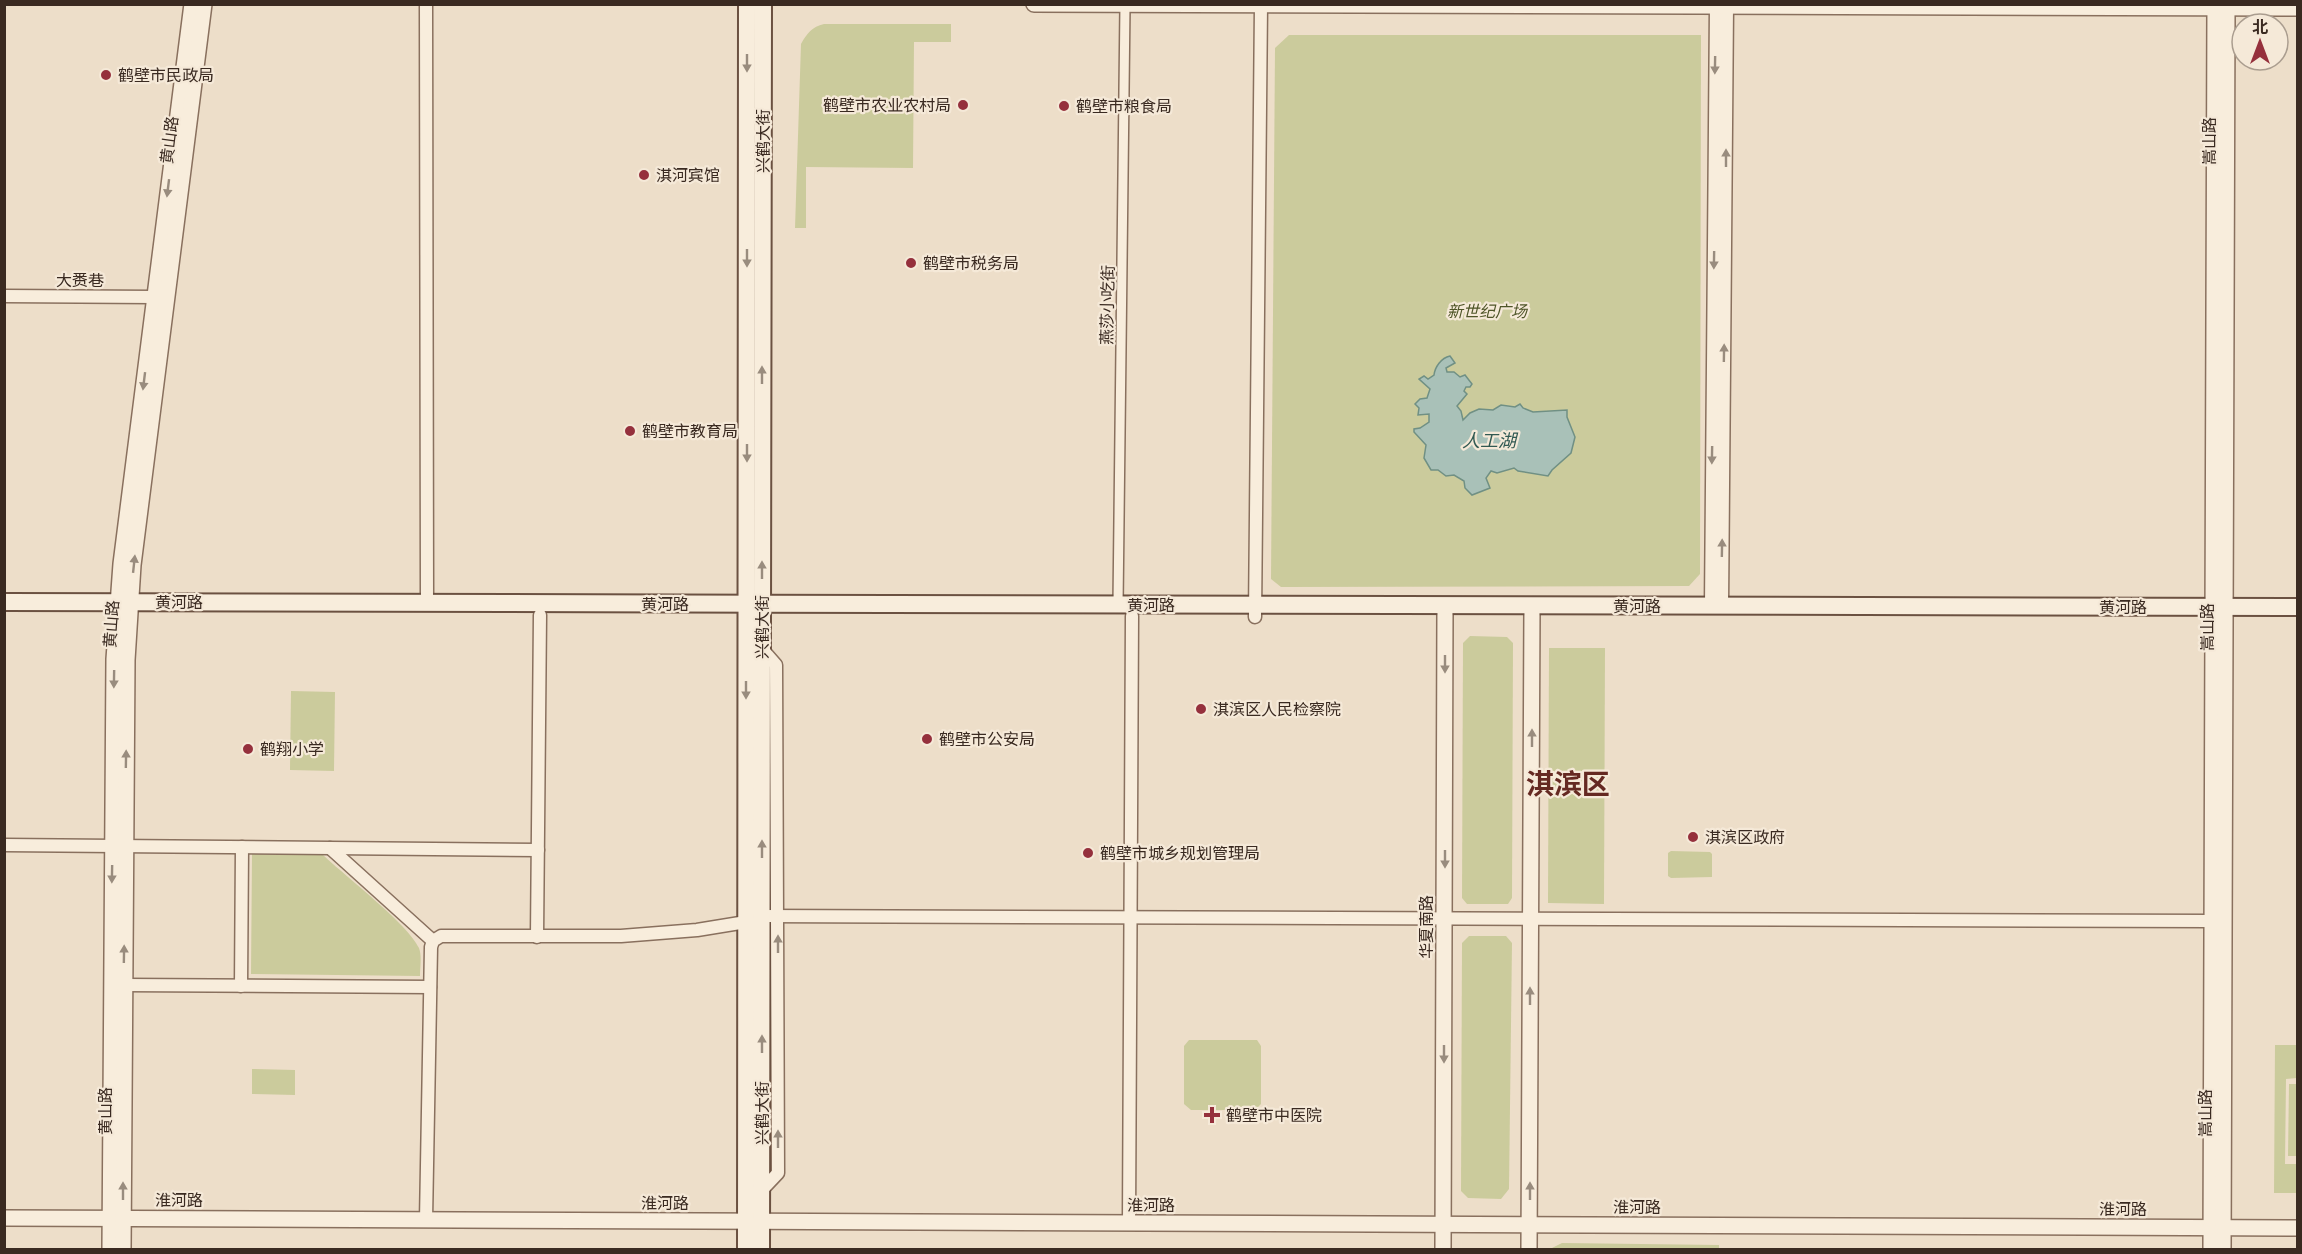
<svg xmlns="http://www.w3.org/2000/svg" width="2302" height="1254" viewBox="0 0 2302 1254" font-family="Literata,'Noto Sans SC',serif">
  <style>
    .green { fill: #cbcb9c }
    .water { fill: #a9c1b8; stroke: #709084; stroke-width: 1.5 }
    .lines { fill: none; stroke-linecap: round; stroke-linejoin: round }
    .pedestrian-casing { stroke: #89705e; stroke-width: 12 }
    .minor-casing { stroke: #89705e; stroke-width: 15 }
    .tertiary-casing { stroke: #89705e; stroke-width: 18 }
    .secondary-casing { stroke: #6b5141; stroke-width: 20 }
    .pedestrian { stroke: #f8eddc; stroke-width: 9 }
    .minor { stroke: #f8eddc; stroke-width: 12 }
    .tertiary { stroke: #f8eddc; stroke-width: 15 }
    .secondary { stroke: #f8eddc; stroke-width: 16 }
    .oneway { fill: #998c7e }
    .poi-dot { fill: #95303c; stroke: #f5e9d8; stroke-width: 2 }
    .labels { text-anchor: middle; stroke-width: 4.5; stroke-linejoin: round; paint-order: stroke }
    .poi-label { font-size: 16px; fill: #3a2a21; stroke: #f5e9d8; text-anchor: start }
    .street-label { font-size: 16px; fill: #3a2a21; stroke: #f5e9d8 }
    .park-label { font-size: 16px; font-style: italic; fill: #4f5528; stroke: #f5e9d8 }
    .water-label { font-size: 18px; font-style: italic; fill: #315952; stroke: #f5e9d8 }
    .town-label { font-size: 28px; font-weight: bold; fill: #652922; stroke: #f5e9d8 }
  </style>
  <rect width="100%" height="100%" fill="#eddec9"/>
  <g class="green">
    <path d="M 824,24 L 951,24 L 951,42 L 914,42 L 913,168 L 806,167 L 806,228 L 795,228 L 801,44 C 807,33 812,27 824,24 Z"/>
    <path d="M 1289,35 L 1701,35 L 1700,574 L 1689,586 L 1281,587 L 1271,579 L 1275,48 Z"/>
    <path d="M 1470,636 L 1507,637 L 1513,643 L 1512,898 L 1508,904 L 1467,904 L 1462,898 L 1463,643 Z"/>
    <path d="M 1549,648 L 1605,648 L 1604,904 L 1548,903 Z"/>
    <path d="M 291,691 L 335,692 L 334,771 L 290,770 Z"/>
    <path d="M 1671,851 L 1710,852 L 1712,854 L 1712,877 L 1671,878 L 1668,876 L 1668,853 Z"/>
    <path d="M 252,854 L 323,855 C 345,876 408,924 419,948 C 422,956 420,967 420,976 L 251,974 Z"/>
    <path d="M 1469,936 L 1506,936 L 1512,943 L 1509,1189 L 1501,1199 L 1468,1198 L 1461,1191 L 1462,943 Z"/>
    <path d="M 1189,1040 L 1257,1040 L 1261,1046 L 1261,1104 L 1255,1110 L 1191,1110 L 1184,1104 L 1184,1046 Z"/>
    <path d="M 2275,1045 L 2297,1045 L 2297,1078 L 2286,1079 L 2285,1164 L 2297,1164 L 2297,1193 L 2274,1193 Z"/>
    <path d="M 252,1069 L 295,1070 L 295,1095 L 252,1094 Z"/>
    <path d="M 2289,1084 L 2297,1084 L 2297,1156 L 2288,1156 Z"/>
    <path d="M 1562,1243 L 1719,1245 L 1719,1249 L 1550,1249 Z"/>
  </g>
  <path class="water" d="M 1450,356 L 1455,363 L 1446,368 L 1447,372 L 1454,372 L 1460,377 L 1465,375 L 1472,384 L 1470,387 L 1466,387 L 1464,391 L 1467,394 L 1457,406 L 1461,411 L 1463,420 L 1470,413 L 1479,409 L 1493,410 L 1501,405 L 1515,407 L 1520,404 L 1523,408 L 1533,412 L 1567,410 L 1567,417 L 1575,437 L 1571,453 L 1552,470 L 1548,476 L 1518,471 L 1514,468 L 1497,473 L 1491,471 L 1486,478 L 1490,488 L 1472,495 L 1465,488 L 1464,481 L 1454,475 L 1446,476 L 1438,470 L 1431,470 L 1424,458 L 1426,445 L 1414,432 L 1414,429 L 1420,428 L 1429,422 L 1429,414 L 1418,415 L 1419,408 L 1415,404 L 1420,399 L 1427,398 L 1430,389 L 1419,379 L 1424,376 L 1428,379 L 1434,375 C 1435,367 1441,358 1450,356 Z"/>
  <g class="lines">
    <g class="pedestrian-casing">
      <path id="pedestrian" d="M 1118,605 L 1125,5"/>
    </g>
    <g class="minor-casing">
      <g id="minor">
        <path d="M 426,4 L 427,603"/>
        <path d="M 4,296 L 154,297"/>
        <path d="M 1711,606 L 1716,6"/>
        <path d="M 1722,606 L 1727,6"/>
        <path d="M 1255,617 L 1261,5"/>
        <path d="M 4,845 L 538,850"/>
        <path d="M 330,848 L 433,941"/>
        <path d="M 762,916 L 2212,921"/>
        <path d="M 537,937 L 540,615"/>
        <path d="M 124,985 L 430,987"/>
        <path d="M 241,986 L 242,847"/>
        <path d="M 761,1191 L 778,1173 L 776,665 L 762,649"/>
        <path d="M 426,1220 L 431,947 L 433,941 L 441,936 L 621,936 L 697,930 L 746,922"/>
        <path d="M 1129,1223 L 1132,616"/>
      </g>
    </g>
    <g class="tertiary-casing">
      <g id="tertiary">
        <path d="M 1034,4 L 2298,8"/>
        <path d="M 4,1218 L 2298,1228"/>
        <path d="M 110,1250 L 114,659 L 121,564 L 192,4"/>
        <path d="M 123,1250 L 127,660 L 133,565 L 204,4"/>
        <path d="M 1443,1250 L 1445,606"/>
        <path d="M 1529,1250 L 1532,606"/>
        <path d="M 2211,1250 L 2215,4"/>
        <path d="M 2223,1250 L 2227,4"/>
      </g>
    </g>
    <g class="secondary-casing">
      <g id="secondary">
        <path d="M 4,602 L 2298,607"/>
        <path d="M 746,1250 L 747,4"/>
        <path d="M 761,1250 L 763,4"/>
      </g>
    </g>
    <use href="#pedestrian" class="pedestrian"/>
    <use href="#minor" class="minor"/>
    <use href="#tertiary" class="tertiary"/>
    <use href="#secondary" class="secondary"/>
  </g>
  <defs><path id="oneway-solid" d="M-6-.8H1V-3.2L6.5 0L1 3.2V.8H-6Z" transform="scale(1.5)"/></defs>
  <g class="oneway">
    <use href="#oneway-solid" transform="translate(747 63) rotate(90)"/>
    <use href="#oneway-solid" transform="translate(1715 65) rotate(91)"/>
    <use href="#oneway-solid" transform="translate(1726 158) rotate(-90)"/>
    <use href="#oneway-solid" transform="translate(168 188) rotate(97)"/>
    <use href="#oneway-solid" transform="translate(747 258) rotate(90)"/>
    <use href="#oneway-solid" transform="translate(1714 260) rotate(91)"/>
    <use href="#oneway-solid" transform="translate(1724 353) rotate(-89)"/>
    <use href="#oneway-solid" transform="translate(762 375) rotate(-90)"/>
    <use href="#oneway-solid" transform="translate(144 381) rotate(97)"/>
    <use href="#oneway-solid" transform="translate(747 453) rotate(90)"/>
    <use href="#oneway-solid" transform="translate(1712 455) rotate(91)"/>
    <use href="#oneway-solid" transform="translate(1722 548) rotate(-89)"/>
    <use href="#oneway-solid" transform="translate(134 564) rotate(-84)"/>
    <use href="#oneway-solid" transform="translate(762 570) rotate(-90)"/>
    <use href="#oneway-solid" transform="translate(1445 664) rotate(90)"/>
    <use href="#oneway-solid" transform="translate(114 679) rotate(91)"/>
    <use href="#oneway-solid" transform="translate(746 690) rotate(90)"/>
    <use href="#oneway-solid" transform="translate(1532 738) rotate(-90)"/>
    <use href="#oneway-solid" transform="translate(126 759) rotate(-89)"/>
    <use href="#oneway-solid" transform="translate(762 849) rotate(-90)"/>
    <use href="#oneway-solid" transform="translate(1445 859) rotate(90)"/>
    <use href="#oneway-solid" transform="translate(112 874) rotate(91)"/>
    <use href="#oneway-solid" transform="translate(778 944) rotate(-90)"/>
    <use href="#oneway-solid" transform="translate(124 954) rotate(-89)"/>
    <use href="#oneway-solid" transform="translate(1530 996) rotate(-90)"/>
    <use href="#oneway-solid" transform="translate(762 1044) rotate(-90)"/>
    <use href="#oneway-solid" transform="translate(1444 1054) rotate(90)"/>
    <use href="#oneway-solid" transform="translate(778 1139) rotate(-90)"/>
    <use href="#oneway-solid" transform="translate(123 1191) rotate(-90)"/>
    <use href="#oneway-solid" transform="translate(1530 1191) rotate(-90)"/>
  </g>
  <g class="poi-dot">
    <circle cx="106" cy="75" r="6"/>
    <circle cx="963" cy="105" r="6"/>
    <circle cx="1064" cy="106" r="6"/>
    <circle cx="644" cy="175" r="6"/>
    <circle cx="911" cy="263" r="6"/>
    <circle cx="630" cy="431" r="6"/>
    <circle cx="1201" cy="709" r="6"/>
    <circle cx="927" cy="739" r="6"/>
    <circle cx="248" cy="749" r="6"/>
    <circle cx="1693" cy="837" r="6"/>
    <circle cx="1088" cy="853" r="6"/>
    <path d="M1209 1106h6v6h6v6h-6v6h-6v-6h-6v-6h6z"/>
  </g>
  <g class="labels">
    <g class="poi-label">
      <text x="118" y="81">鹤壁市民政局</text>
      <text x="951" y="111" text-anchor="end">鹤壁市农业农村局</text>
      <text x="1076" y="112">鹤壁市粮食局</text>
      <text x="656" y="181">淇河宾馆</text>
      <text x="923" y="269">鹤壁市税务局</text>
      <text x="642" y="437">鹤壁市教育局</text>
      <text x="1213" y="715">淇滨区人民检察院</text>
      <text x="939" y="745">鹤壁市公安局</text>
      <text x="260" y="755">鹤翔小学</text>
      <text x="1705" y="843">淇滨区政府</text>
      <text x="1100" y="859">鹤壁市城乡规划管理局</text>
      <text x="1226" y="1121">鹤壁市中医院</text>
    </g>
    <g class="street-label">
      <text transform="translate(169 140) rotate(-83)" y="6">黄山路</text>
      <text transform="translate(763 141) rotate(-90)" y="6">兴鹤大街</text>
      <text transform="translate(2209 141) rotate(-90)" y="6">嵩山路</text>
      <text x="80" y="286">大赉巷</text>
      <text transform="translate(1107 305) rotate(-89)" y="6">燕莎小吃街</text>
      <text x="179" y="608">黄河路</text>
      <text x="665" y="610">黄河路</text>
      <text x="1151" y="611">黄河路</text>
      <text x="1637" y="612">黄河路</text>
      <text x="2123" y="613">黄河路</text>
      <text transform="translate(111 624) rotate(-86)" y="6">黄山路</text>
      <text transform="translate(762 627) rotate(-90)" y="6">兴鹤大街</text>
      <text transform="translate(2207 627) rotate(-90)" y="6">嵩山路</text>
      <text transform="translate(1426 927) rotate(-90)" y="6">华夏南路</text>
      <text transform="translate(105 1111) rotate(-90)" y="6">黄山路</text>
      <text transform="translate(762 1113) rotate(-90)" y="6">兴鹤大街</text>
      <text transform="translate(2205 1113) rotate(-90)" y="6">嵩山路</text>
      <text x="179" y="1206">淮河路</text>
      <text x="665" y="1209">淮河路</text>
      <text x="1151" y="1211">淮河路</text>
      <text x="1637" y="1213">淮河路</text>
      <text x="2123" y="1215">淮河路</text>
    </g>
    <g class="park-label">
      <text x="1487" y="317">新世纪广场</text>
    </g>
    <g class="water-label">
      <text x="1489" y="447">人工湖</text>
    </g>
    <g class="town-label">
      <text x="1568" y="794">淇滨区</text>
    </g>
  </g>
  <rect width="2302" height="1254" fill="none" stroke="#3a2a21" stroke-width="12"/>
  <g transform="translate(2260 42)"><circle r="28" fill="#f5e9d8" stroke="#aa9d8f" stroke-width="1.5"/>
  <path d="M0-4.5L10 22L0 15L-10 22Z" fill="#95303c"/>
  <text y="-9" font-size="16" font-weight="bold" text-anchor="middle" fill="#3a2a21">北</text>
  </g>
</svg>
